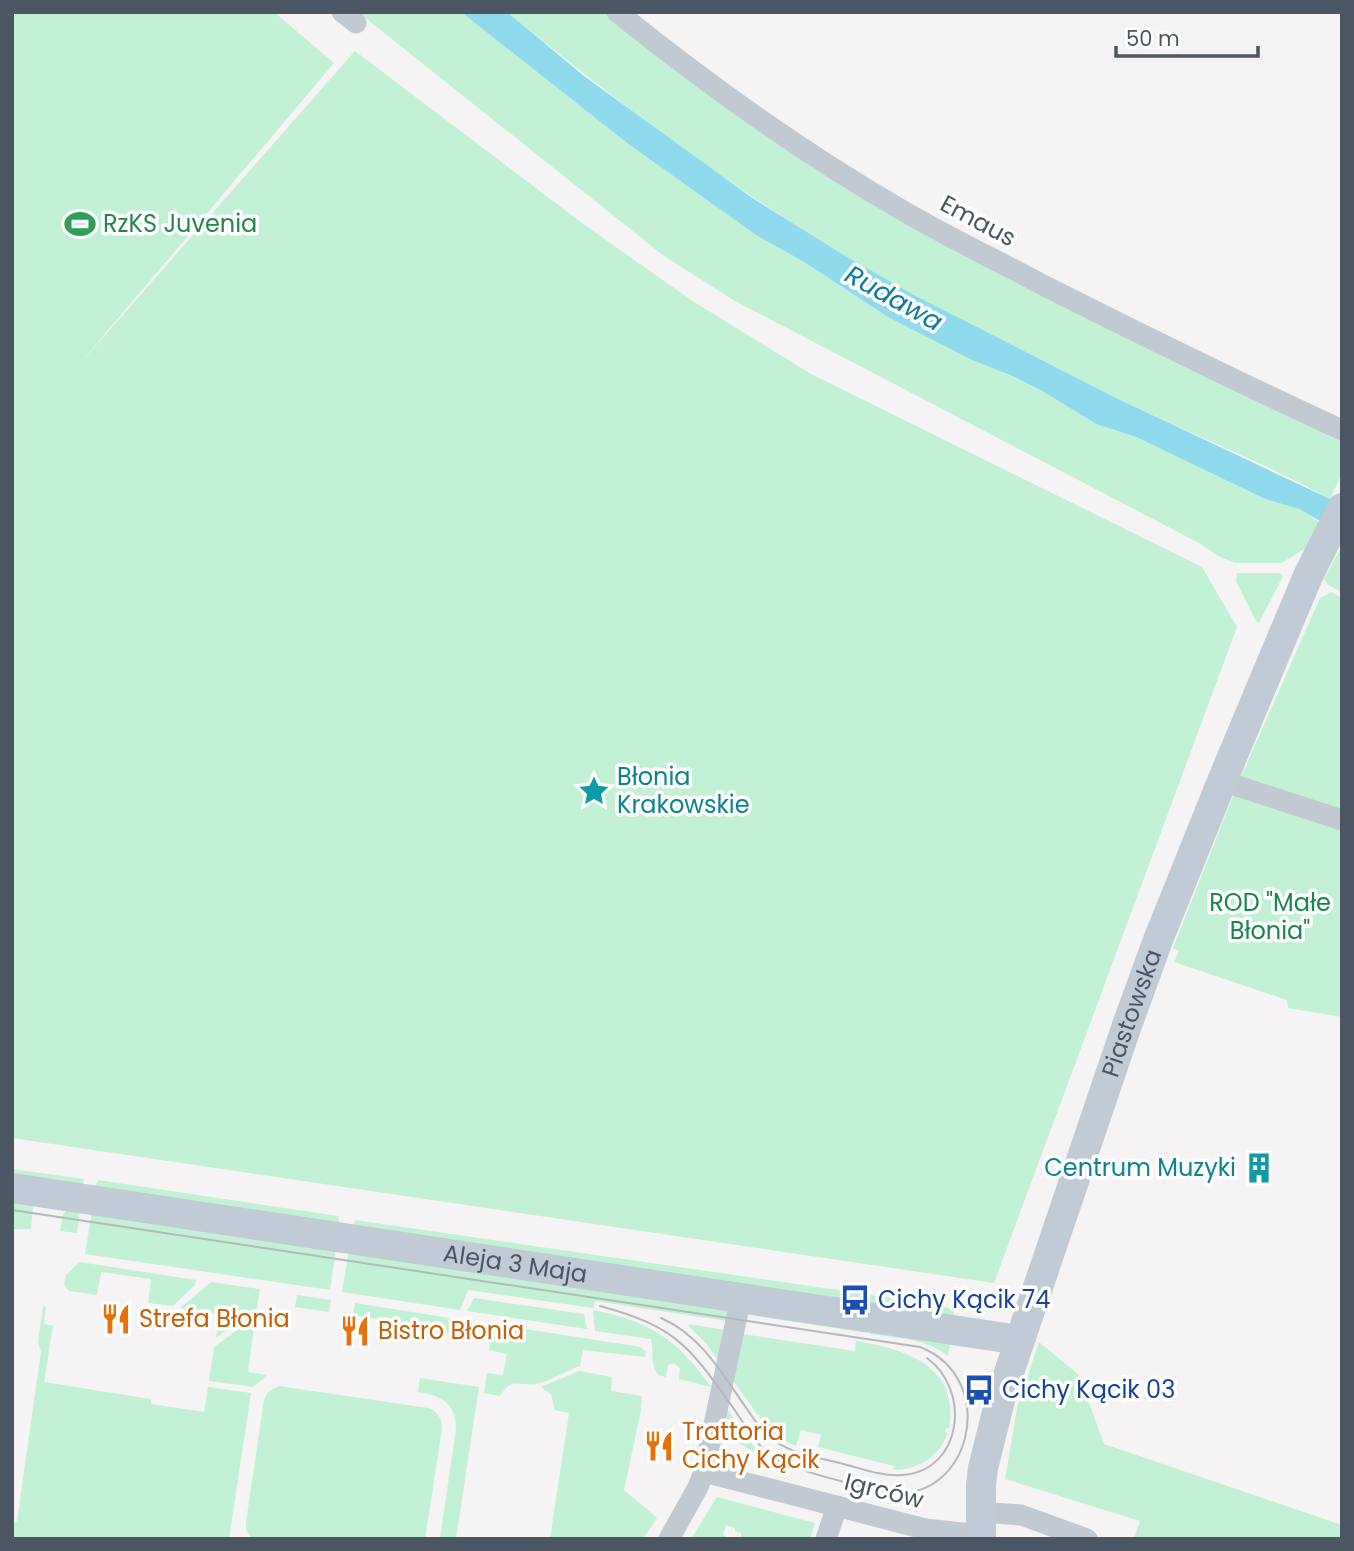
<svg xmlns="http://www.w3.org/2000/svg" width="1354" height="1551" viewBox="0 0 1354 1551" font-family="Poppins,sans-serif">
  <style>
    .green { fill: #c3f1d5 }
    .water { fill: #90daee }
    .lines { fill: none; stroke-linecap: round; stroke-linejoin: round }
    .street { stroke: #c1cad2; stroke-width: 21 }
    .secondary { stroke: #c1cbd6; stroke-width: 30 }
    .tram { stroke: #b5b8bd; stroke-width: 2 }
    .labels { text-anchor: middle; stroke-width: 7; stroke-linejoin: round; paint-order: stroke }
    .street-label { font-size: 24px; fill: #4a5661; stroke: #fff }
    .leisure-label { font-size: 24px; fill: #27864d; stroke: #fff; text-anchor: start }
    .culture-label { font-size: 24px; fill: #0d838f; stroke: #fff; text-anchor: start }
    .park-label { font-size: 24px; fill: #17864f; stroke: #fff }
    .transit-label { font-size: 24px; fill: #164399; stroke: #fff; text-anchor: start }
    .food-label { font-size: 24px; fill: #c56008; stroke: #fff; text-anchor: start }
    .water-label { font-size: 26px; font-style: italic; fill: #0c7c9b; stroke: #fff }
  </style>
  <rect width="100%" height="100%" fill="#f5f3f3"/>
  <g class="green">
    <path d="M 12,12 L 274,12 L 334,63 L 77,367 L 355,51 L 586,226 L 694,302 L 811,374 L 1202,567 L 1237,627 L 994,1283 L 12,1138 Z"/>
    <path d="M 358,12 L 461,12 L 627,143 L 756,235 L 804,262 L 888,317 L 1044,392 L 1096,424 L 1136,437 L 1265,499 L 1299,509 L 1319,522 L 1306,548 L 1281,563 L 1235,563 L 1218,556 L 1199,543 L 735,301 L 664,256 Z"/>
    <path d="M 507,12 L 604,12 L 652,51 L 774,137 L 1323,427 L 1342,441 L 1342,473 L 1330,499 C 1282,472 1231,451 1181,428 C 1090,386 999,342 911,294 C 766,214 634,116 507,12 Z"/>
    <path d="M 1342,546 L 1342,592 L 1328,585 L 1324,579 Z"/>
    <path d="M 1237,573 L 1280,573 L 1283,576 L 1259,623 L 1256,621 L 1236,581 Z"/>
    <path d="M 1331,592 L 1342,598 L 1342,813 L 1240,779 L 1320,598 Z"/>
    <path d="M 1234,793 L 1342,826 L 1342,1017 L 1288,1008 L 1287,1000 L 1174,962 L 1179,951 L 1173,948 Z"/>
    <path d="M 12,1169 L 84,1179 L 83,1187 L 12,1176 Z"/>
    <path d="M 98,1180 L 338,1216 L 340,1226 L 94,1189 Z"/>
    <path d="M 12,1200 L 33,1206 L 31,1229 L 12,1229 Z"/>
    <path d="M 67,1210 L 80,1210 L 77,1233 L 60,1231 L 63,1214 Z"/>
    <path d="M 92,1211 L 336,1249 L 330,1290 L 85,1254 Z"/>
    <path d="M 355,1220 L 941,1305 L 954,1311 L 954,1318 L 353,1227 Z"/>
    <path d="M 349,1250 L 727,1309 L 727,1321 L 595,1301 L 593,1308 L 468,1290 L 460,1310 L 342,1292 Z"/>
    <path d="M 79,1262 L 196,1280 L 195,1285 L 173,1306 L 148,1303 L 151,1279 L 101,1272 L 97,1295 L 69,1291 L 64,1285 L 66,1275 Z"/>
    <path d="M 211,1282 L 260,1289 L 255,1318 L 245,1316 L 216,1338 L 219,1314 L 180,1308 Z"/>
    <path d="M 297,1295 L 331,1300 L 329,1312 L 295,1307 Z"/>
    <path d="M 474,1298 L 584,1314 L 587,1329 L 467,1311 Z"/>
    <path d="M 355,1303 L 475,1322 L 474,1325 L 463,1324 L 459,1335 L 446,1333 L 446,1330 L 353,1315 Z"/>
    <path d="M 43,1306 L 46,1307 L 44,1324 L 53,1326 L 44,1382 L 151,1399 L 151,1404 L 204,1412 L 208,1387 L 251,1393 L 229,1539 L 12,1539 L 12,1525 L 17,1521 L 41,1352 L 38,1342 Z"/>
    <path d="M 593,1310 C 650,1321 678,1340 711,1387 L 679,1379 L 680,1368 L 674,1363 L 668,1365 L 666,1377 L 658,1375 C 650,1364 654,1352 651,1339 L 595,1331 Z"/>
    <path d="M 761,1313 L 951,1340 L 948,1356 C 926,1339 899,1338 871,1334 L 868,1331 L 868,1333 L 755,1316 Z"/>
    <path d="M 494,1324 L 641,1347 L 646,1352 L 645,1357 L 583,1350 L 580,1366 C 566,1371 550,1381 536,1384 C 520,1387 512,1376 500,1396 L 484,1393 L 487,1373 L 503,1375 L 507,1354 L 489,1350 Z"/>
    <path d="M 689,1324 L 725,1330 L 718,1360 L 706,1343 L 688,1326 Z"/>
    <path d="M 243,1326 L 254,1327 L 248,1372 L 267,1375 L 253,1387 L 209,1381 L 214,1347 Z"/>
    <path d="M 743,1334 L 855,1351 L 856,1341 C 905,1349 960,1366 949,1428 L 946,1428 L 945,1432 L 948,1433 C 939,1457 918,1470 893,1470 L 894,1466 L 818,1447 L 821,1435 L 801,1430 L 796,1446 C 780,1440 769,1430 759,1417 L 760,1415 L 757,1414 L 733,1380 Z"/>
    <path d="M 1039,1342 L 1079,1375 L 1104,1444 L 1342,1525 L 1342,1539 L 1134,1539 L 1140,1521 L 1005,1479 L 1017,1408 Z"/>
    <path d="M 579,1371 L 612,1377 L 611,1391 L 642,1396 L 641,1410 L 624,1490 L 657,1518 L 643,1539 L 550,1539 L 569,1413 L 555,1410 L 551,1394 L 541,1387 Z"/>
    <path d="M 420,1378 L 479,1387 L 456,1539 L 440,1539 L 456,1429 C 456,1403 441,1395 418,1392 Z"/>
    <path d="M 279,1386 L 428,1408 C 438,1411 442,1419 442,1429 L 425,1539 L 251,1538 L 246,1530 L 246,1522 L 264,1400 L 268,1392 Z"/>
    <path d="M 726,1408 L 741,1428 L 740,1431 L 742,1430 L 755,1448 L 770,1461 L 721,1433 Z"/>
    <path d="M 717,1497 L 815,1523 L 810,1539 L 749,1539 L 741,1537 L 741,1533 L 735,1531 L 735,1528 L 726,1525 L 723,1535 L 726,1536 L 726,1539 L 691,1539 Z"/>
  </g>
  <path class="water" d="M 461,12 L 507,12 L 584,76 L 751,197 L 842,254 L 912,294 L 1112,396 L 1330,499 L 1342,507 L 1342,534 L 1299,509 L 1265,499 L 1136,437 L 1096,424 L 1044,392 L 1012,376 L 970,359 L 888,317 L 804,262 L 756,235 L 627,143 Z"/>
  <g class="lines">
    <g class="street">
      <path d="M 342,12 L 356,23"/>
      <path d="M 617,12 C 707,84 801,152 900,209 C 946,236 994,259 1041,284 C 1140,334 1240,383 1342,430"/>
      <path d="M 1222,781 L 1342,820"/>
      <path d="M 704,1472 L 925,1529 L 981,1535"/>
      <path d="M 980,1512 L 1021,1515 L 1087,1539"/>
      <path d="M 669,1539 L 698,1487 L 704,1472 L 741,1297"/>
      <path d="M 826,1539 L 837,1506"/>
    </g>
    <g class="secondary">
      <path id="s1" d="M 12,1188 L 1019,1340"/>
      <path id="s2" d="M 981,1539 L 981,1485 L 983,1468 L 1001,1396 L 1126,1028 L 1158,940 L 1222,781 L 1308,576 L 1342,508"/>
    </g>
    <g class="tram">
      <path d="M 12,1210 L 920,1347 C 1001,1379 970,1503 891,1492 C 865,1488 789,1470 770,1455 C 755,1443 745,1425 734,1409 C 689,1346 677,1327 600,1306"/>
      <path d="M 661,1318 C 702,1336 722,1374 747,1409 C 755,1421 763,1433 775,1441 C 793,1454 819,1458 840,1463 C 860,1468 882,1477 903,1475 C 963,1470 971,1390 927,1358"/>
    </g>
  </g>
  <defs>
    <g id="stadium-bare" transform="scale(2.415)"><path d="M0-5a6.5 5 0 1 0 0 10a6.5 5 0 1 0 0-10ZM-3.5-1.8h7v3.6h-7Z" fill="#2e9e5b" stroke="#fff" stroke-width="2.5" paint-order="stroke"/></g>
    <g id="sight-bare" transform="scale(2.415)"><path d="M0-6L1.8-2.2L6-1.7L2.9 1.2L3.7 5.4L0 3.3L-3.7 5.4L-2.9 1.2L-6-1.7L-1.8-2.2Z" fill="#0f9aa8" stroke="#fff" stroke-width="2.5" paint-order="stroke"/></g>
    <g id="building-bare" transform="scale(2.415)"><path d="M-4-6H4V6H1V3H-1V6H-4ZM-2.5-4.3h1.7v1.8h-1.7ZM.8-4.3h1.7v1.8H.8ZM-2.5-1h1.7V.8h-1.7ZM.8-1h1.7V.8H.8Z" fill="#0f9aa8" stroke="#fff" stroke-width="2.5" paint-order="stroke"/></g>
    <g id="bus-bare" transform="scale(2.415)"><path d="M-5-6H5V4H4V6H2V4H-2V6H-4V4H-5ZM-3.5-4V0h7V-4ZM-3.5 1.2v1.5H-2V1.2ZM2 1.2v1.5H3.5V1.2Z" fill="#1a4fb4" stroke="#fff" stroke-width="2.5" paint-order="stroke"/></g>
    <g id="restaurant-bare" transform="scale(2.415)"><path d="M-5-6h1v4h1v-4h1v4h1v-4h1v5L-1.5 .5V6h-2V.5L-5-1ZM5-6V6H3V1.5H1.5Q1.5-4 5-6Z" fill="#e8710a" stroke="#fff" stroke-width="2.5" paint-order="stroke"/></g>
  </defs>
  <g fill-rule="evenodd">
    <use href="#stadium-bare" x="80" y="224"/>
    <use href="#sight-bare" x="594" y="791"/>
    <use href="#building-bare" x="1259" y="1168"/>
    <use href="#bus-bare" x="855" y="1300"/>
    <use href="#restaurant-bare" x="116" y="1319"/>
    <use href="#restaurant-bare" x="355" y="1331"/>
    <use href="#bus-bare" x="979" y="1390"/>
    <use href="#restaurant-bare" x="659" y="1446"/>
  </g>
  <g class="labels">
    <g class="street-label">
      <text transform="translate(978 221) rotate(28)" y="8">Emaus</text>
      <text dy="8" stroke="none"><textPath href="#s2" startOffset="550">Piastowska</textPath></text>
      <text dy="8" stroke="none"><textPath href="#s1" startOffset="509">Aleja 3 Maja</textPath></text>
      <text transform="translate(884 1491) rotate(14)" y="8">Igrców</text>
    </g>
    <g class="leisure-label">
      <text x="103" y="232">RzKS Juvenia</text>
    </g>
    <g class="culture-label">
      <text x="617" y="785">Błonia<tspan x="617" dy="28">Krakowskie</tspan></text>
      <text x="1236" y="1176" text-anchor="end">Centrum Muzyki</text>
    </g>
    <g class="park-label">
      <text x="1270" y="911">ROD "Małe<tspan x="1270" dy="28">Błonia"</tspan></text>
    </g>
    <g class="transit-label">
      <text x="878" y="1308">Cichy Kącik 74</text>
      <text x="1002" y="1398">Cichy Kącik 03</text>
    </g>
    <g class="food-label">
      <text x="139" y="1327">Strefa Błonia</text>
      <text x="378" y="1339">Bistro Błonia</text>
      <text x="682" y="1440">Trattoria<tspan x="682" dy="28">Cichy Kącik</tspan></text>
    </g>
    <g class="water-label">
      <text transform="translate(894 298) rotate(29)" y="9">Rudawa</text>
    </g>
  </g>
  <rect width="1354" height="1551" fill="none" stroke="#4a5661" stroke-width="28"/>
  <path d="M1116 46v10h142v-10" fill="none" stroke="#4a5661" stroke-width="3.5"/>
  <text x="1126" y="46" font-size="21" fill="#4a5661" stroke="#ffffff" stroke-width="5" paint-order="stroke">50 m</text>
</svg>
